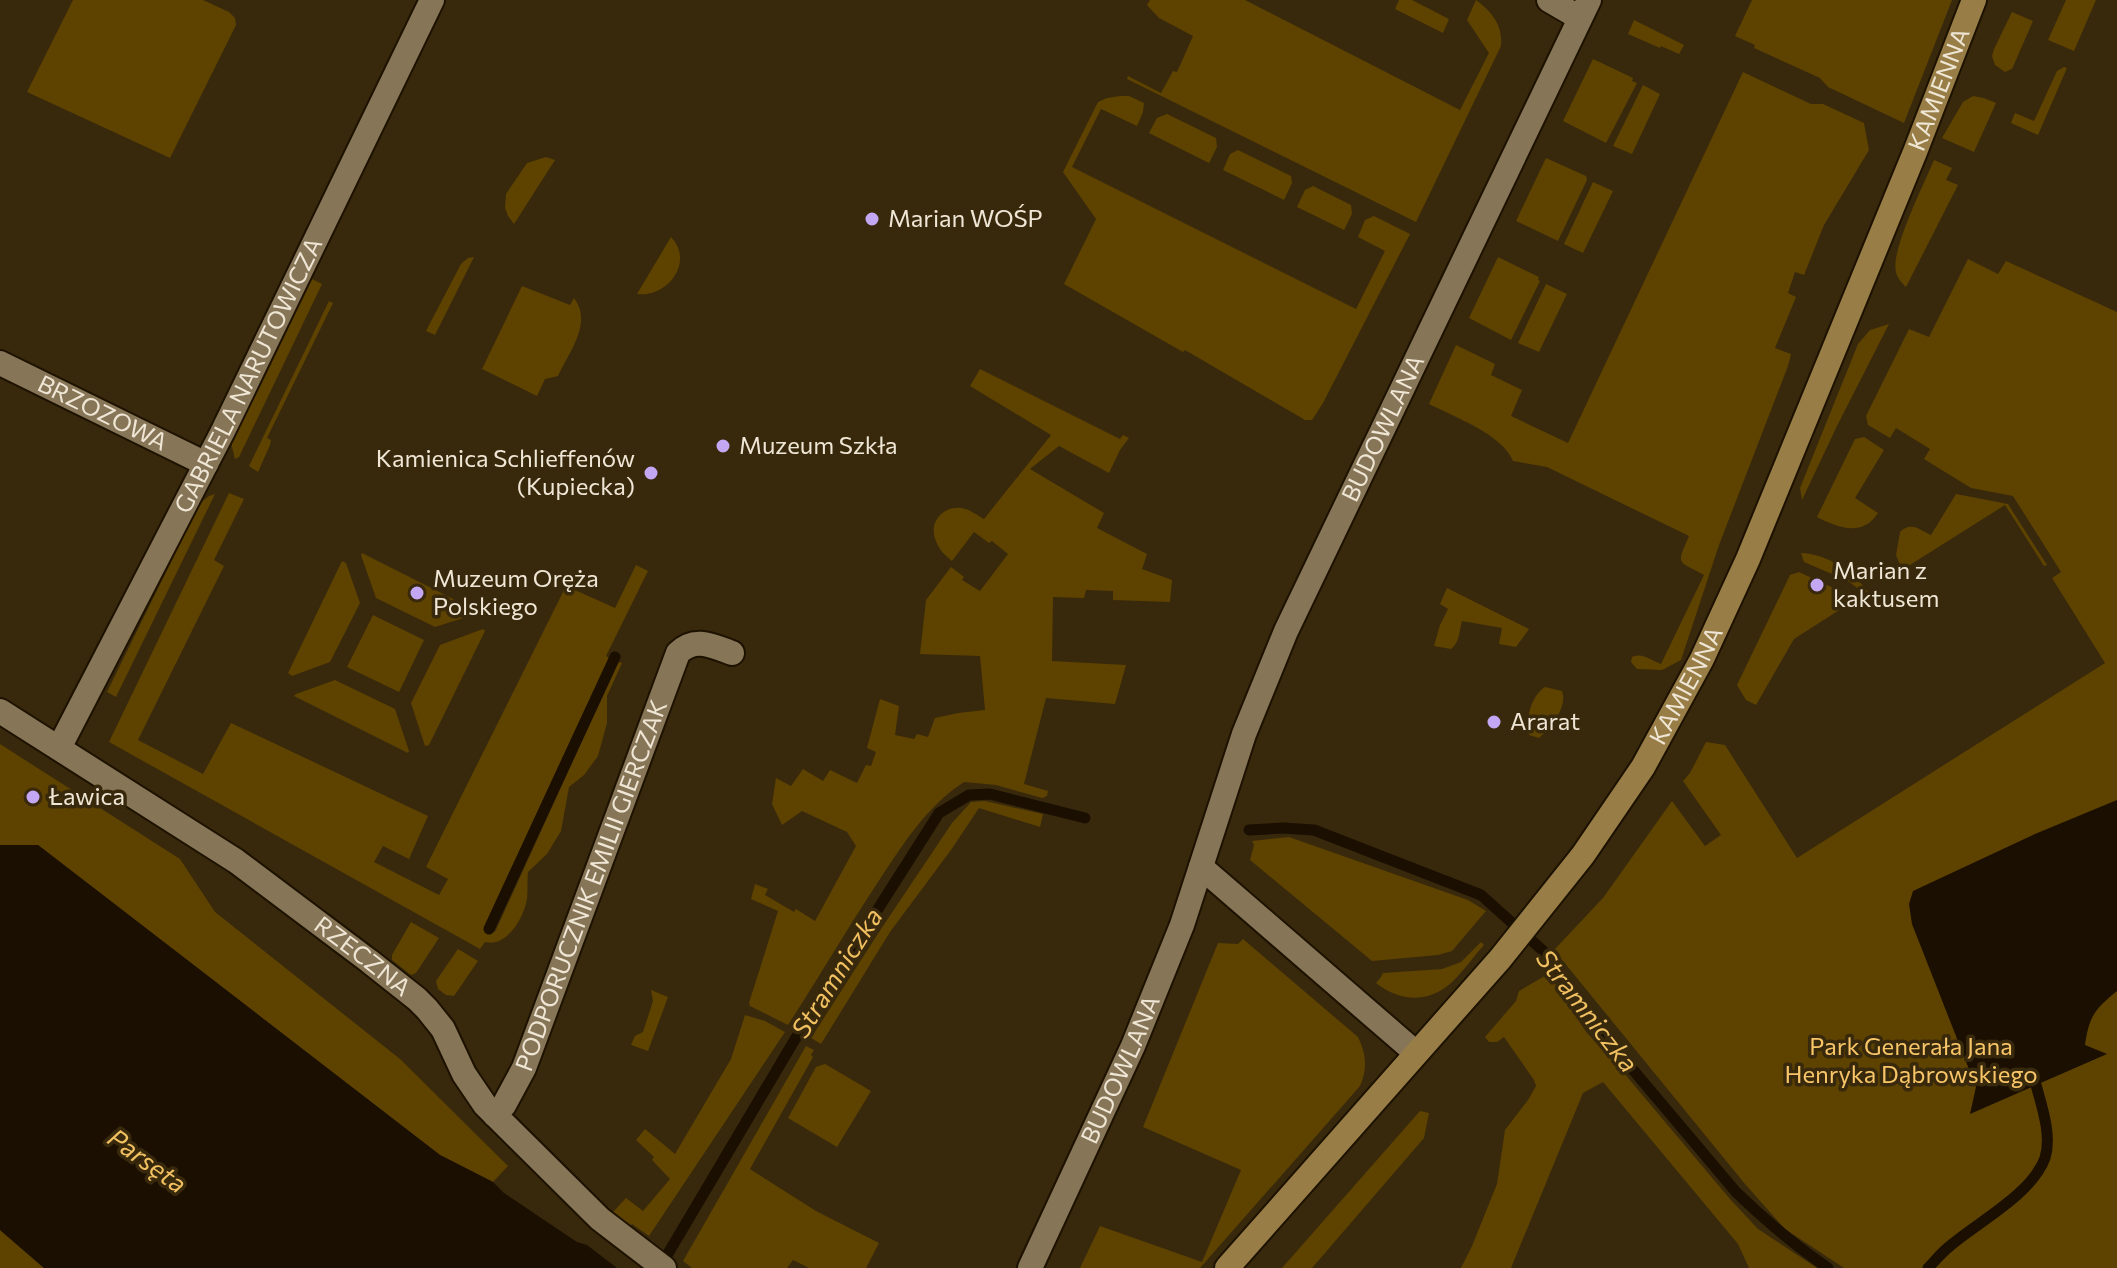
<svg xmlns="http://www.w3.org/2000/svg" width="2117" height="1268" viewBox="0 0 2117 1268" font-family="Commissioner,sans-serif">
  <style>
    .green { fill: #5e4200 }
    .water { fill: #1a0f00 }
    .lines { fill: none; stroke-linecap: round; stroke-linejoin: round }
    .stream { stroke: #1a0f00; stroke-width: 11 }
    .street-casing { stroke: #1d1200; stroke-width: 28 }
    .secondary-casing { stroke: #1d1200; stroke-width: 28 }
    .street { stroke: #867556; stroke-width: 24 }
    .secondary { stroke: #987e46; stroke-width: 24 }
    .poi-dot { fill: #c3a7f2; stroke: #38290c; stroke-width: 3 }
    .labels { text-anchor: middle; stroke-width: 7; stroke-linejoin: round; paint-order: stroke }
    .street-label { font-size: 24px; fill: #efe6d5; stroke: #38290c }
    .poi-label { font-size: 24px; fill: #efe6d5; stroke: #38290c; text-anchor: start }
    .park-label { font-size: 24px; fill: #f8c668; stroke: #38290c }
    .water-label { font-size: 26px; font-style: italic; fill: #f1c061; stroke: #38290c }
  </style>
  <rect width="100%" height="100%" fill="#38290c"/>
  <g class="green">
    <path d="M 73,0 L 203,0 L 229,12 L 235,18 L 236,25 L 170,158 L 27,92 Z"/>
    <path d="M 1150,0 L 1245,0 L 1460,110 L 1489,53 L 1467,20 L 1476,0 C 1492,12 1503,25 1501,46 L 1416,222 L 1127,79 L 1128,76 L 1161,93 L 1173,71 L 1177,72 L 1193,36 L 1159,18 L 1147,5 Z"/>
    <path d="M 1399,0 L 1412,0 L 1449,19 L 1443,33 L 1395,9 Z"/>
    <path d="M 1752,0 L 1952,0 L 1904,123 L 1828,87 L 1820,78 L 1754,48 L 1755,45 L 1735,36 Z"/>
    <path d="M 2066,0 L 2096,0 L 2074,51 L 2048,40 Z"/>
    <path d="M 2012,12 L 2033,21 L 2012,69 L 2005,72 L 1995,65 L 1992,56 L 1994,49 Z"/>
    <path d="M 1634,20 L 1684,45 L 1679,54 L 1661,46 L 1660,48 L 1628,34 Z"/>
    <path d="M 1593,59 L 1633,78 L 1632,81 L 1637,83 L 1606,143 L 1563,121 Z"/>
    <path d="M 2064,67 L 2067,68 L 2038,135 L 2011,123 L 2015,113 L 2034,121 L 2057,71 Z"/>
    <path d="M 1743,72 L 1811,104 L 1823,104 L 1864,123 L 1869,150 L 1824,225 L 1804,275 L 1795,272 L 1788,293 L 1796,297 L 1775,348 L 1791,354 L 1788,366 L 1719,545 L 1681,660 L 1662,670 L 1637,669 L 1631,662 L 1632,657 C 1642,652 1651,660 1661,664 L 1704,575 C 1677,560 1676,566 1689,536 L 1547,467 L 1513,461 C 1502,434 1454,417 1429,404 L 1456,345 L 1458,346 L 1495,364 L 1491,375 L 1522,390 L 1511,416 L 1568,443 Z"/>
    <path d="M 1643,85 L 1660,94 L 1632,154 L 1613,146 Z"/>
    <path d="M 1120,96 L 1129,96 L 1144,103 L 1143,112 L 1137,126 L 1101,109 L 1072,167 L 1356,309 L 1385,251 L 1358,237 L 1365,220 L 1374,216 L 1410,234 L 1323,403 L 1312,420 L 1305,420 L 1185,350 L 1183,352 L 1064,284 L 1096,219 L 1063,172 L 1098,102 L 1107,98 Z"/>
    <path d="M 1973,96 L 1984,98 L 1996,103 L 1974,152 L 1942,138 L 1963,102 Z"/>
    <path d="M 1167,114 L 1216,138 L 1217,147 L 1209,163 L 1149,133 L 1157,118 Z"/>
    <path d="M 1238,150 L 1291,176 L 1292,183 L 1284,200 L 1223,170 L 1230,154 Z"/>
    <path d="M 546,157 L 555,160 L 514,224 L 508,216 L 505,208 L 506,194 L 527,163 Z"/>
    <path d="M 1546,158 L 1586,176 L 1587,180 L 1558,241 L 1516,221 Z"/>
    <path d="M 1934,160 L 1952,168 L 1946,180 L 1958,185 L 1906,287 C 1902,283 1897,278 1896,272 C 1890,251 1925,182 1934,160 Z"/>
    <path d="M 1593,182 L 1613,191 L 1583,253 L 1564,244 Z"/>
    <path d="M 1313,186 L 1351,205 L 1352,214 L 1344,230 L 1297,207 L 1305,190 Z"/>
    <path d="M 671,237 C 695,262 667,298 637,294 Z"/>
    <path d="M 474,257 L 435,335 L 426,331 L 461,264 L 468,258 Z"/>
    <path d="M 1498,257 L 1539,277 L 1538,280 L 1540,281 L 1511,340 L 1469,318 Z"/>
    <path d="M 1968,259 L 1998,274 L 2006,261 L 2117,312 L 2117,1268 L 1844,1268 L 1785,1229 L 1745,1184 L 1554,950 L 1603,898 L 1672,801 L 1705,846 L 1721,835 L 1683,781 L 1690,773 L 1706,742 L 1725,745 L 1797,858 L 2105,663 L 2052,578 L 2061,572 L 2013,496 L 1971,488 L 1924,459 L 1930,449 L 1896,428 L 1890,438 L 1868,425 L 1866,416 L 1909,329 L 1929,337 Z"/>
    <path d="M 312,279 L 322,284 L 239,457 L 235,459 L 231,443 L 234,435 Z"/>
    <path d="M 1546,284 L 1567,294 L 1539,352 L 1518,343 Z"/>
    <path d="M 522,286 L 570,305 L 574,298 C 593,323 569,352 558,376 L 545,379 L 537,396 L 482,369 Z"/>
    <path d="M 329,301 L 333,303 L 267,438 L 271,440 L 270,445 L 258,472 L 249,466 Z"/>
    <path d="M 1889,324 L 1837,426 L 1802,500 L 1800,488 L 1858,344 L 1870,330 Z"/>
    <path d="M 980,369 L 1120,439 L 1123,435 L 1129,438 L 1120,450 L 1109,473 L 1059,446 L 1030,469 L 1104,513 L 1097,528 L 1147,554 L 1142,569 L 1172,580 L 1170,602 L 1113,600 L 1113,591 L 1086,590 L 1084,598 L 1053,597 L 1052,661 L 1126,665 L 1115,704 L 1046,698 L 1024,784 L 1048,791 L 1047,796 L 1042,798 L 996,785 L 964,782 C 927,806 904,843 880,879 C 848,927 820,976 788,1025 L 750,1006 L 749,1003 L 778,911 L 751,899 L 755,884 L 768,889 L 765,895 L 794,912 L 796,909 L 815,921 L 856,846 L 847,832 L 802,811 L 782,825 L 772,804 L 776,778 L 791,786 L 803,769 L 823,781 L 830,770 L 857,783 L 866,765 L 871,766 L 876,752 L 867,748 L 880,699 L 899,706 L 895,735 L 914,739 L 917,734 L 928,737 L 935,718 L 958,713 L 985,710 L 980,656 L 920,654 L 926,600 L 951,567 L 964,577 L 962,580 L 980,591 L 1008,554 L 992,541 L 989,543 L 974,532 L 952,561 C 945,555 939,550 936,541 C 928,523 942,506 961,508 C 969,509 977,515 984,519 L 1051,435 L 970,386 Z"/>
    <path d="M 1864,437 L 1884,450 L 1855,498 L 1878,513 C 1863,537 1838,528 1817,517 L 1855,439 Z"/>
    <path d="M 229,493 L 244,499 L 214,560 L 224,566 L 138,740 L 203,774 L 231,723 L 428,816 L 409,859 L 383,846 L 374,862 L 439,895 L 448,879 L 426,867 L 566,586 L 615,608 L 636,565 L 648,571 L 606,656 L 609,658 L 484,927 L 495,932 L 618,662 L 622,663 L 607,696 L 607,723 L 598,756 L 584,775 L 569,787 L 561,831 L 547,854 L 528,872 C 527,881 528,890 527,899 C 524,917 507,948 485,942 L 480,949 L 109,742 Z"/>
    <path d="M 215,494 L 116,697 L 107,692 L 200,503 L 209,496 Z"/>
    <path d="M 1956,494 L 2008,504 L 2047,565 L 2044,566 L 2005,505 L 1902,570 L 1896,555 L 1900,532 C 1911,521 1920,530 1931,535 Z"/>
    <path d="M 362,553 L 477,611 L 476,614 L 435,627 L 376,598 L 361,555 Z"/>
    <path d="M 1801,553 C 1827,554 1853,571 1868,592 L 1865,594 L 1848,581 L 1804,562 Z"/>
    <path d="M 342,561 L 346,563 L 360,603 L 330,662 L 292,676 L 288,673 Z"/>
    <path d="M 1799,572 L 1853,597 L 1855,600 L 1794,639 L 1756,705 L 1746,700 L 1737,685 L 1790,575 Z"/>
    <path d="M 1447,588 L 1529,629 L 1516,647 L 1499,644 L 1502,628 L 1462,621 C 1459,632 1460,642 1451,649 L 1434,646 L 1440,625 L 1448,609 L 1440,604 Z"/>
    <path d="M 373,615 L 424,640 L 399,692 L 347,667 Z"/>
    <path d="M 483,629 L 485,631 L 429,745 L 425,746 L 411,703 L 440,645 Z"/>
    <path d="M 335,680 L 395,709 L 409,751 L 408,753 L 294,696 L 296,694 Z"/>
    <path d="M 1545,687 L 1562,691 C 1568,707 1551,727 1539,738 L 1529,735 C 1525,719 1531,696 1545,687 Z"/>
    <path d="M 0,744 L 180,859 L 215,912 L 400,1059 L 508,1166 L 493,1182 L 440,1155 L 38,845 L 0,845 Z"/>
    <path d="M 985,801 L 1043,814 L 1040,827 L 979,808 L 951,850 L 890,932 L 821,1044 L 811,1038 L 881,929 L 952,823 L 971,802 Z"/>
    <path d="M 1289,837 L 1468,900 L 1486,911 L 1452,951 L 1438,955 L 1372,961 L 1250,860 L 1254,845 L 1252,841 Z"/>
    <path d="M 411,922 L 439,938 L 416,973 L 411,975 L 392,960 L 392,955 Z"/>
    <path d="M 1243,939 L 1358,1037 C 1366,1054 1368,1068 1360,1086 L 1200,1268 L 1080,1268 L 1100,1226 L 1202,1262 L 1241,1170 L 1143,1127 L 1218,943 L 1238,944 Z"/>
    <path d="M 1481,942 L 1484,945 C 1473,957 1463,972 1451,983 C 1428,1004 1398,1001 1376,983 L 1381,977 L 1383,973 L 1442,969 L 1461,962 Z"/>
    <path d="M 458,949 L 478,961 L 454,996 L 446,995 L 438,989 L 436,981 Z"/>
    <path d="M 1550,973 L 1561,995 L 1587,1033 L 1618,1066 L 1730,1199 L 1758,1229 L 1817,1268 L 1749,1268 L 1738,1244 L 1603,1082 L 1583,1093 L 1511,1268 L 1461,1268 L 1472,1246 L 1497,1184 L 1505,1130 L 1528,1100 L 1536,1086 L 1534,1080 L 1504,1037 L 1497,1042 L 1489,1042 L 1485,1037 L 1516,1001 L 1519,991 Z"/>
    <path d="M 651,990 L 668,997 L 648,1051 L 631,1045 L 635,1036 L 643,1032 L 653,1001 Z"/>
    <path d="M 745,1015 L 765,1021 L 785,1032 L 649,1236 L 632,1224 L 630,1226 L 613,1212 L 626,1198 L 643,1211 L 670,1179 L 652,1160 L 654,1157 L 636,1140 L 645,1129 L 675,1154 L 731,1059 Z"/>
    <path d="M 806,1046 L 814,1050 L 811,1055 L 813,1057 L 750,1169 L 816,1211 L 879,1243 L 866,1268 L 809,1268 L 793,1260 L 787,1268 L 692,1268 L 683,1261 Z"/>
    <path d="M 825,1064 L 871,1091 L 837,1147 L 788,1118 L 816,1067 Z"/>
    <path d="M 1420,1111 L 1429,1113 L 1424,1138 L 1312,1268 L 1282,1268 Z"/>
    <path d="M 0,1230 L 44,1268 L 0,1268 Z"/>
  </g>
  <g class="water">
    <path d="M 2117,800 L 2117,991 C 2095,1009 2089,1016 2085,1045 L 2107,1054 L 1970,1114 L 1976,1087 L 1912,924 L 1909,904 L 1913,891 L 2035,834 Z"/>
    <path d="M 0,845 L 38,845 L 440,1155 L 493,1182 L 504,1193 L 577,1242 L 587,1245 L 617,1268 L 44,1268 L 0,1230 Z"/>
  </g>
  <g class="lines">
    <g class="stream">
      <path d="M 1249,830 L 1283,828 L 1314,830 L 1481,895 L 1550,957 L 1575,1001 L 1736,1192 C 1765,1220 1794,1245 1828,1268"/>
      <path d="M 489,929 L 615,657"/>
      <path d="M 660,1267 L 794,1041 L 939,813 L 969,795 L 990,794 L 1085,818"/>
      <path d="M 1928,1268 C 1935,1261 1942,1252 1950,1246 C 1978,1222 2032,1194 2045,1158 C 2052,1136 2042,1107 2036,1085"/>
    </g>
    <g class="street-casing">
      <g id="street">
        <path d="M 1549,0 L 1580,18"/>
        <path id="s1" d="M 0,363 L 206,464"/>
        <path id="s2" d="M 0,711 L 236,861 L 369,961 L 417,999 L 427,1009 L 443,1029 L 464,1074 L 485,1105 L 600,1219 L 664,1268"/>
        <path id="s3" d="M 59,748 L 223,431 L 432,0"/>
        <path d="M 1201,867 L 1416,1053"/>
        <path id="s4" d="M 495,1115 L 504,1105 L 524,1068 L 678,653 C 695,636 713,646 732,653"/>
        <path id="s5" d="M 1030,1268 L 1133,1046 L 1182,925 L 1244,734 L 1286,631 L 1589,0"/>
      </g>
    </g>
    <g class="secondary-casing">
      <g id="secondary">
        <path id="s6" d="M 1227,1268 L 1500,959 L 1583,855 L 1643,767 L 1702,659 L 1748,559 L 1915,152 L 1974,0"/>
      </g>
    </g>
    <use href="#street" class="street"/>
    <use href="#secondary" class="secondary"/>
  </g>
  <g class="poi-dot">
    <circle cx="872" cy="219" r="8"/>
    <circle cx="723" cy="446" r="8"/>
    <circle cx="651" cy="473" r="8"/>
    <circle cx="1817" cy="585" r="8"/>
    <circle cx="417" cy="593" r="8"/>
    <circle cx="1494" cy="722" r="8"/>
    <circle cx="33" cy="797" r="8"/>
  </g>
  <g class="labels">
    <g class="street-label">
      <text dy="8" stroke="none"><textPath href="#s6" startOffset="1392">KAMIENNA</textPath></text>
      <text dy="8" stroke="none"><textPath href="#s3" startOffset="418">GABRIELA NARUTOWICZA</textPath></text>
      <text dy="8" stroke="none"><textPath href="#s1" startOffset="114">BRZOZOWA</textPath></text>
      <text dy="8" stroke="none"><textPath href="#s5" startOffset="912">BUDOWLANA</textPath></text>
      <text dy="8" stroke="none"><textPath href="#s6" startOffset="744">KAMIENNA</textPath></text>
      <text dy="8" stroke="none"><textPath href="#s4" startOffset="250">PODPORUCZNIK EMILII GIERCZAK</textPath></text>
      <text dy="8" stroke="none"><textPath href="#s2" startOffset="438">RZECZNA</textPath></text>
      <text dy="8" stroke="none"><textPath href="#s5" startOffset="218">BUDOWLANA</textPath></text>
    </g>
    <g class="poi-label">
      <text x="888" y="227">Marian WOŚP</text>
      <text x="739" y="454">Muzeum Szkła</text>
      <text x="635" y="467" text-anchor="end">Kamienica Schlieffenów<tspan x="635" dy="28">(Kupiecka)</tspan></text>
      <text x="1833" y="579">Marian z<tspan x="1833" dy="28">kaktusem</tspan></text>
      <text x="433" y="587">Muzeum Oręża<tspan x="433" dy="28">Polskiego</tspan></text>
      <text x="1510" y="730">Ararat</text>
      <text x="49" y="805">Ławica</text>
    </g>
    <g class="park-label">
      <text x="1911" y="1055">Park Generała Jana<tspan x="1911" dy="28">Henryka Dąbrowskiego</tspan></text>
    </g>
    <g class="water-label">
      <text transform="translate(837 973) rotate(-58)" y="9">Stramniczka</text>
      <text transform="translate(1587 1011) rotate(52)" y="9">Stramniczka</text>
      <text transform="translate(147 1161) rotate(36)" y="9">Parsęta</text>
    </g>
  </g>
</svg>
